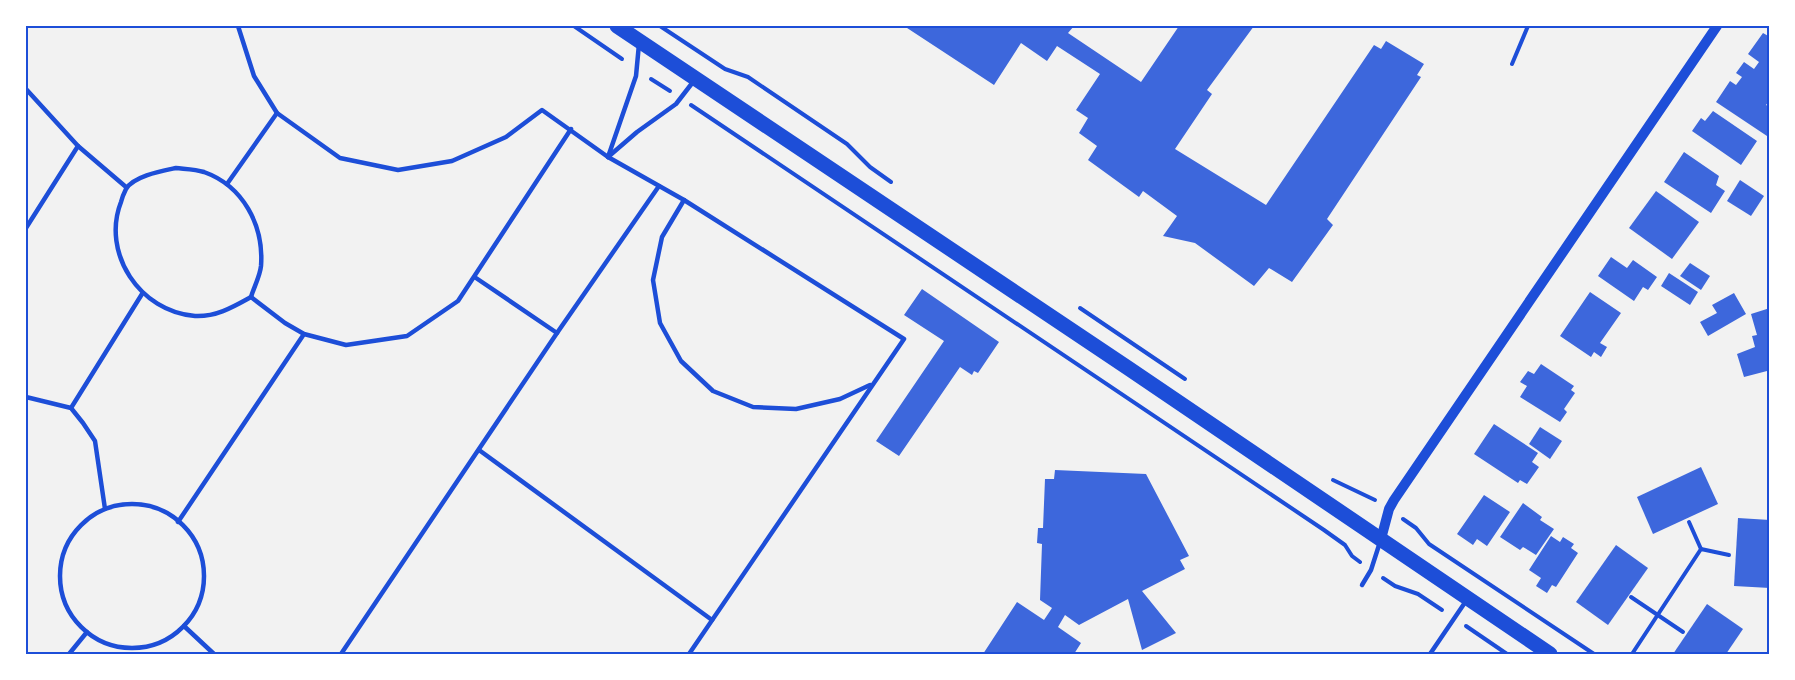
<svg xmlns="http://www.w3.org/2000/svg" width="1795" height="680" viewBox="0 0 1795 680" font-family="'Noto Sans',sans-serif">
  <style>
    .building { fill: #3d67dc }
    .lines { fill: none; stroke-linecap: round; stroke-linejoin: round }
    .path { stroke: #1d4ed8; stroke-width: 4 }
    .service { stroke: #1d4ed8; stroke-width: 4.5 }
    .tertiary { stroke: #1d4ed8; stroke-width: 10 }
    .primary { stroke: #1d4ed8; stroke-width: 15 }
    .neatline { fill: none; stroke: #1d4ed8; stroke-width: 2 }
  </style>
  <rect width="100%" height="100%" fill="#f2f2f2"/>
  <g class="building">
    <path d="M 904,26 L 1074,26 L 1068,33 L 1141,82 L 1179,26 L 1254,26 L 1207,90 L 1212,94 L 1175,149 L 1266,205 L 1374,45 L 1381,49 L 1386,41 L 1424,64 L 1417,75 L 1421,77 L 1327,219 L 1333,225 L 1292,282 L 1269,268 L 1254,286 L 1195,243 L 1163,236 L 1177,216 L 1143,191 L 1139,197 L 1088,160 L 1097,146 L 1079,133 L 1088,118 L 1076,110 L 1100,74 L 1057,46 L 1047,61 L 1021,43 L 994,85 Z"/>
    <path d="M 1763,33 L 1770,37 L 1770,100 L 1766,105 L 1770,107 L 1770,138 L 1716,102 L 1730,81 L 1736,85 L 1742,77 L 1736,73 L 1744,62 L 1754,69 L 1759,62 L 1748,54 Z"/>
    <path d="M 1713,111 L 1757,141 L 1741,165 L 1692,131 L 1701,118 L 1705,121 Z"/>
    <path d="M 1684,152 L 1719,176 L 1716,185 L 1725,191 L 1711,213 L 1664,182 Z"/>
    <path d="M 1740,180 L 1764,196 L 1751,216 L 1727,201 Z"/>
    <path d="M 1656,191 L 1699,222 L 1672,259 L 1629,228 Z"/>
    <path d="M 1611,257 L 1627,268 L 1633,260 L 1657,277 L 1648,290 L 1643,287 L 1634,301 L 1598,276 Z"/>
    <path d="M 1690,263 L 1710,276 L 1701,290 L 1680,276 Z"/>
    <path d="M 1669,273 L 1698,292 L 1690,305 L 1661,286 Z"/>
    <path d="M 922,289 L 999,342 L 978,373 L 974,371 L 972,375 L 960,367 L 899,456 L 876,441 L 944,341 L 904,315 Z"/>
    <path d="M 1590,292 L 1621,313 L 1600,343 L 1607,347 L 1601,357 L 1594,352 L 1591,357 L 1560,336 Z"/>
    <path d="M 1734,293 L 1746,314 L 1708,336 L 1700,322 L 1717,313 L 1712,305 Z"/>
    <path d="M 1770,308 L 1770,373 L 1767,374 L 1767,371 L 1744,377 L 1737,354 L 1755,347 L 1752,336 L 1757,335 L 1751,314 Z"/>
    <path d="M 1541,364 L 1574,386 L 1571,390 L 1575,393 L 1564,409 L 1567,412 L 1560,422 L 1520,397 L 1527,386 L 1520,382 L 1528,371 L 1534,374 Z"/>
    <path d="M 1494,424 L 1538,453 L 1532,462 L 1539,467 L 1527,484 L 1520,480 L 1518,483 L 1474,454 Z"/>
    <path d="M 1540,427 L 1562,441 L 1550,459 L 1529,444 Z"/>
    <path d="M 1701,467 L 1718,504 L 1653,534 L 1637,497 Z"/>
    <path d="M 1055,470 L 1146,474 L 1189,556 L 1180,560 L 1185,569 L 1142,591 L 1176,633 L 1142,650 L 1128,599 L 1079,625 L 1065,615 L 1058,627 L 1081,643 L 1074,654 L 983,654 L 1017,602 L 1044,620 L 1052,608 L 1040,600 L 1042,544 L 1037,543 L 1038,528 L 1043,528 L 1045,479 L 1054,479 Z"/>
    <path d="M 1484,495 L 1510,512 L 1487,546 L 1477,539 L 1473,545 L 1457,534 Z"/>
    <path d="M 1523,503 L 1542,517 L 1540,520 L 1554,529 L 1536,555 L 1523,547 L 1520,550 L 1500,537 Z"/>
    <path d="M 1738,518 L 1770,520 L 1770,588 L 1734,586 Z"/>
    <path d="M 1551,536 L 1560,542 L 1563,537 L 1574,544 L 1571,548 L 1578,553 L 1556,587 L 1552,585 L 1547,593 L 1536,586 L 1541,578 L 1529,570 Z"/>
    <path d="M 1616,545 L 1648,568 L 1608,625 L 1576,602 Z"/>
    <path d="M 1707,604 L 1743,629 L 1726,654 L 1673,654 Z"/>
  </g>
  <g class="lines">
    <g class="path">
      <path d="M 574,26 L 622,59"/>
      <path d="M 660,26 L 725,69 L 748,77 L 847,144 L 870,167 L 891,182"/>
      <path d="M 1512,64 L 1528,26"/>
      <path d="M 651,79 L 670,91"/>
      <path d="M 691,105 L 1324,530 L 1345,545 L 1352,556 L 1360,562"/>
      <path d="M 1080,308 L 1185,379"/>
      <path d="M 1333,480 L 1375,500"/>
      <path d="M 1403,519 L 1416,528 L 1429,544 L 1594,654"/>
      <path d="M 1689,522 L 1701,549"/>
      <path d="M 1383,578 L 1395,586 L 1418,594 L 1442,610"/>
      <path d="M 1631,597 L 1683,632"/>
      <path d="M 1466,626 L 1507,654"/>
      <path d="M 1632,654 L 1701,549 L 1729,555"/>
    </g>
    <g class="service">
      <path d="M 238,26 L 254,76 L 277,113 L 340,158 L 398,170 L 452,161 L 506,137 L 542,110 L 608,157 L 684,200 L 904,339 L 689,654"/>
      <path d="M 26,89 L 78,146 L 126,187"/>
      <path d="M 608,157 L 636,76 L 639,44"/>
      <path d="M 608,157 L 637,132 L 676,104 L 693,82"/>
      <path d="M 176,168 C 185,169 195,169 204,172 C 243,186 264,225 261,266 C 260,276 254,287 251,297 C 233,307 216,317 195,316 C 140,312 101,253 121,202 C 122,198 124,193 126,189 C 134,176 162,171 176,168 Z"/>
      <path d="M 227,184 L 277,113"/>
      <path d="M 684,200 L 662,237 L 653,280 L 660,323 L 681,361 L 713,391 L 753,407 L 796,409 L 840,399 L 870,385"/>
      <path d="M 26,228 L 78,146"/>
      <path d="M 476,278 L 557,333"/>
      <path d="M 251,297 L 285,323 L 304,334 L 346,345 L 407,336 L 458,301 L 571,129"/>
      <path d="M 26,397 L 71,408 L 83,423 L 95,441 L 105,509"/>
      <path d="M 71,408 L 142,294"/>
      <path d="M 479,450 L 712,620"/>
      <circle cx="132" cy="576" r="72"/>
      <path d="M 178,522 L 304,334"/>
      <path d="M 1362,585 L 1371,570 L 1380,542"/>
      <path d="M 184,626 L 214,654"/>
      <path d="M 69,654 L 87,632"/>
      <path d="M 341,654 L 557,333 L 659,186"/>
      <path d="M 1430,654 L 1466,601"/>
    </g>
    <path class="tertiary" d="M 1381,539 L 1389,509 L 1394,500 L 1717,26"/>
    <path class="primary" d="M 617,26 L 1128,368 L 1550,654"/>
  </g>
  <rect width="1795" height="680" fill="none" stroke="#ffffff" stroke-width="54"/>
  <rect x="27" y="27" width="1741" height="626" class="neatline"/>
</svg>
